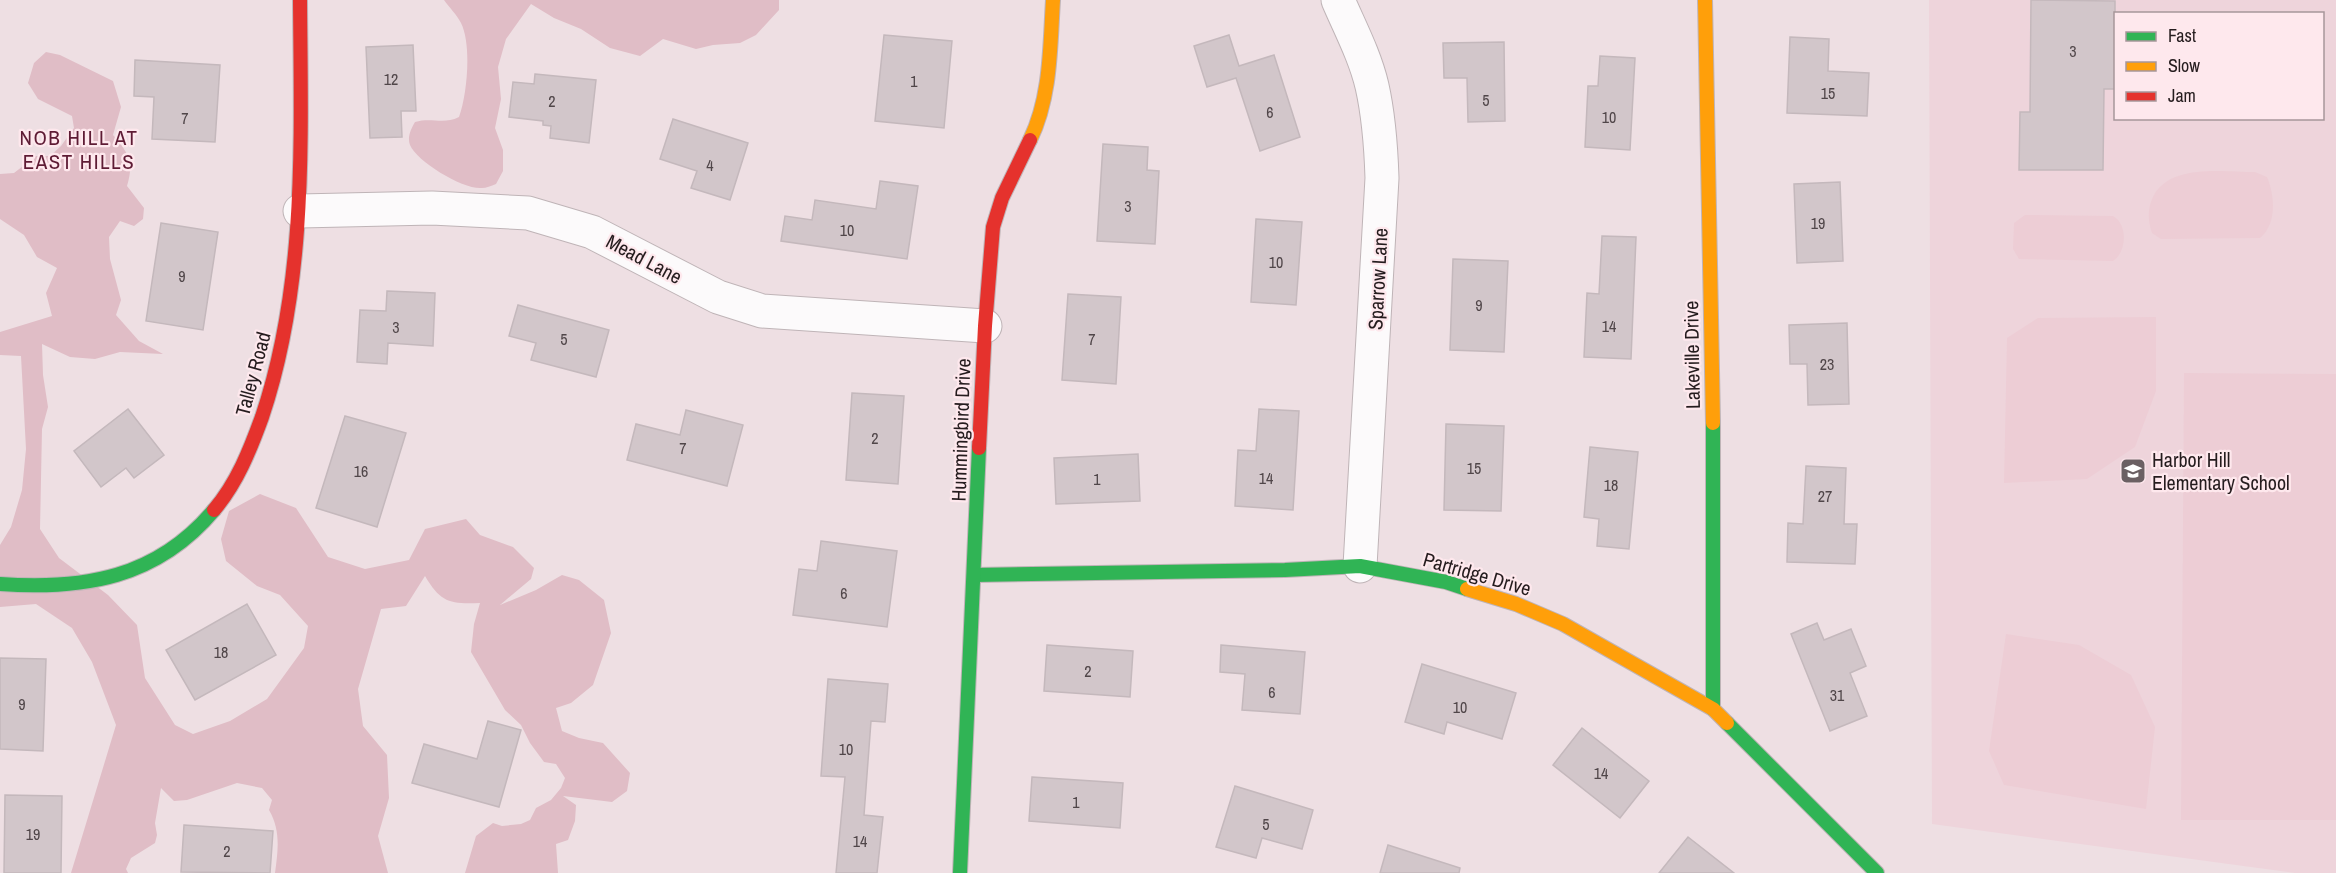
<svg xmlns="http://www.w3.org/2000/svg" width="2336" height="873" viewBox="0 0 2336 873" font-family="'Archivo Narrow',sans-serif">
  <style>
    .built { fill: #eed4db; fill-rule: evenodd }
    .green { fill: #edcdd5 }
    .forest { fill: #e0bdc6 }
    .building { fill: #d2c6ca; stroke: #c4b8bc; stroke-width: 1.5 }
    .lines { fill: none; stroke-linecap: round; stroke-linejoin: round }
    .street-casing { stroke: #bfb4b7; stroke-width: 35 }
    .fast-casing { stroke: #bfb4b7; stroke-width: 16 }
    .slow-casing { stroke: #bfb4b7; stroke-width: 16 }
    .jam-casing { stroke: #bfb4b7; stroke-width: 16 }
    .street { stroke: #fcfafb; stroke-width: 33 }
    .fast { stroke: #30b455; stroke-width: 14 }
    .slow { stroke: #ff9f0a; stroke-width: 14 }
    .jam { stroke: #e5322d; stroke-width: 14 }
    .labels { text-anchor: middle; stroke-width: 4.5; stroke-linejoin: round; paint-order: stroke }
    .number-label { font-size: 16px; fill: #504649 }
    .street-label { font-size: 20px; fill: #251c1e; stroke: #fee8ed }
    .poi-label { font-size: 20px; fill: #251c1e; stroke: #fee8ed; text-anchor: start }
    .neighbourhood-label { font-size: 21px; letter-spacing: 1.5px; fill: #5e1b34; stroke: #fee8ed }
  </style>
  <rect width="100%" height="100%" fill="#eedfe3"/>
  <path class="built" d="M 1929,0 L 2336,0 L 2336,873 L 2295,873 L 1932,824 ZM 2116,14 L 2322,14 L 2322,118 L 2116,118 Z"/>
  <g class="green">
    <path d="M 2255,172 L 2267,177 C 2275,196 2277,224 2260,238 L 2161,239 L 2152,233 C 2148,221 2147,209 2153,197 C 2169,163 2224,172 2255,172 Z"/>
    <path d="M 2025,215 L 2113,216 C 2128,224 2127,252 2113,261 L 2019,259 L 2013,249 L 2014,223 Z"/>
    <path d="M 2156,317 L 2156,391 L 2135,447 L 2087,479 L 2004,483 L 2007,338 L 2038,318 Z"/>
    <path d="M 2184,373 L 2336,374 L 2336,820 L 2181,820 Z"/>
    <path d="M 2006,634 L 2079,645 L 2131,675 L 2155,727 L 2146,809 L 2004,785 L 1989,751 Z"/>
  </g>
  <g class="forest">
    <path d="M 444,0 L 779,0 L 779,10 L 756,35 L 740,43 L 713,45 L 696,49 L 663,39 L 640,56 L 610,48 L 581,29 L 554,18 L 531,4 L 506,39 L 498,67 L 501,99 L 495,128 L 503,150 L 503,171 L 496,184 C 491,186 486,188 482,188 C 464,190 417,162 410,145 C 407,137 411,129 415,122 C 432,117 443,125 459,117 C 467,95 472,45 461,23 C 457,15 449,7 444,0 Z"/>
    <path d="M 46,52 L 60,55 L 113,81 L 121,107 L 113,135 C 129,153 134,163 127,186 L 144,208 L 143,219 L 134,226 L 120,221 L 109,237 L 110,259 L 121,300 L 116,315 L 139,341 L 163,354 L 120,352 L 95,359 L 70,357 L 42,344 L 43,375 L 48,407 L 42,429 L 40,529 L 59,558 L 108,595 L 137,625 L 145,678 L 175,725 L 193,734 L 230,721 L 267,699 L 304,648 L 308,626 L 280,595 L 257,586 L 226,561 L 221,539 L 229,511 L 260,494 L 296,508 L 328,557 L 365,569 L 409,560 L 425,529 L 466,519 L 480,535 L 513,547 L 534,568 L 531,579 L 500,605 L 536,590 L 562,575 L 579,580 L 604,600 L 611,633 L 593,685 L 571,703 L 556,708 L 562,731 L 579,738 L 603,743 L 630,773 L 627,791 L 612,802 L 563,796 L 576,805 L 575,821 L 568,840 L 556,844 L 558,873 L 465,873 L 476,836 L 493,823 L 502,826 L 521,824 L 530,820 L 536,808 L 551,800 L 561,788 L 565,778 L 556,764 L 544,762 L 530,743 L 521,725 L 505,710 L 471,652 L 474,624 L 480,603 C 450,604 441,603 425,576 L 406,606 L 381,609 L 358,689 L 363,726 L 387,755 L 389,798 L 378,836 L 388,873 L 275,873 C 278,850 281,831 269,810 L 272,800 L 262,788 L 237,783 L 187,800 L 174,801 L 161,788 L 155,823 L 157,835 L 155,843 L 131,858 L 126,869 L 128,873 L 71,873 L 116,725 L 92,662 L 72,628 L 36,604 L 0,607 L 0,545 L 11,527 L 22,490 L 26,449 L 21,356 L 0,355 L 0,332 L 52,316 L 46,293 L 57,268 L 37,257 L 24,235 L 0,219 L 0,174 L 14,173 L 36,156 L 50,156 L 61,146 L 74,128 L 72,116 L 38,99 L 28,83 L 34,63 Z"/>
  </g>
  <g class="building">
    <path d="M 2031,0 L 2115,1 L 2115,89 L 2104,89 L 2103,170 L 2019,170 L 2020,112 L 2030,112 Z"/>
    <path d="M 884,35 L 952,41 L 944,128 L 875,121 Z"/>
    <path d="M 1229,35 L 1239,66 L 1274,55 L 1300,137 L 1260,151 L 1236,78 L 1207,87 L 1194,46 Z"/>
    <path d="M 1790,37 L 1829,39 L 1828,71 L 1869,73 L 1867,116 L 1787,113 Z"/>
    <path d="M 1504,42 L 1505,121 L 1468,122 L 1467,78 L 1444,78 L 1443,43 Z"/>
    <path d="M 413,45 L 416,111 L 401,111 L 402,137 L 370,138 L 366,47 Z"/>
    <path d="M 1600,56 L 1635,58 L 1630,150 L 1585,147 L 1588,86 L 1598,86 Z"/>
    <path d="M 135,60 L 220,65 L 215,142 L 152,139 L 154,97 L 134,96 Z"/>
    <path d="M 535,74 L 596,80 L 589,143 L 550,138 L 551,126 L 543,125 L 543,121 L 509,117 L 513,82 L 534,84 Z"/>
    <path d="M 673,119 L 748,143 L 730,200 L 691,188 L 697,171 L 660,159 Z"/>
    <path d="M 1103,144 L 1148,147 L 1147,170 L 1159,171 L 1155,244 L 1097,241 Z"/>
    <path d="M 880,181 L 918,186 L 907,259 L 781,241 L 785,216 L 812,220 L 815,200 L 876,209 Z"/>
    <path d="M 1840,182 L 1843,261 L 1797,263 L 1794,184 Z"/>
    <path d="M 1256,219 L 1302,222 L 1296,305 L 1251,302 Z"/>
    <path d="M 161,223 L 218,232 L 203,330 L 146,321 Z"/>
    <path d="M 1602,236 L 1636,237 L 1631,359 L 1584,357 L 1587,293 L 1599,294 Z"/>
    <path d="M 1453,259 L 1508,261 L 1504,352 L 1450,350 Z"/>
    <path d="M 387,291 L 435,293 L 433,346 L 388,343 L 387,364 L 357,362 L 360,310 L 386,311 Z"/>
    <path d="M 1068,294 L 1121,297 L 1116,384 L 1062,380 Z"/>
    <path d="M 518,305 L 609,330 L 596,377 L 531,360 L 536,343 L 509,336 Z"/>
    <path d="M 1847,323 L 1849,404 L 1808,405 L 1807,364 L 1790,364 L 1789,325 Z"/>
    <path d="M 852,393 L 904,396 L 898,484 L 846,480 Z"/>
    <path d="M 128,409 L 164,455 L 134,478 L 126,468 L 101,487 L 74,451 Z"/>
    <path d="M 1259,409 L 1299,411 L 1293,510 L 1235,506 L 1238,450 L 1256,451 Z"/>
    <path d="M 686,410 L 743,425 L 727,486 L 627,460 L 636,424 L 680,435 Z"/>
    <path d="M 345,416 L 406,433 L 377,527 L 316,508 Z"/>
    <path d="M 1446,424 L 1504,426 L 1501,511 L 1444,510 Z"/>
    <path d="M 1590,447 L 1638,452 L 1629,549 L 1597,546 L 1599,519 L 1584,517 Z"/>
    <path d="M 1138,454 L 1140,501 L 1056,504 L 1054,458 Z"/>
    <path d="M 1806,466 L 1846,468 L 1844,524 L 1857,524 L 1855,564 L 1787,562 L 1788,523 L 1803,524 Z"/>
    <path d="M 821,541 L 897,551 L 887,627 L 793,615 L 799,569 L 817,571 Z"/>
    <path d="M 247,604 L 276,655 L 195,700 L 166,650 Z"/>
    <path d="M 1817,623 L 1824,640 L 1851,629 L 1866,666 L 1850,673 L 1867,716 L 1830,731 L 1791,634 Z"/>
    <path d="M 1047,645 L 1133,651 L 1130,697 L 1044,691 Z"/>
    <path d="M 1221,645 L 1305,652 L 1300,714 L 1242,710 L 1245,674 L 1220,672 Z"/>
    <path d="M 0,658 L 46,659 L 43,751 L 0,749 Z"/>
    <path d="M 1422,664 L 1516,693 L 1502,739 L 1447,722 L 1444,734 L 1405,722 Z"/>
    <path d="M 828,679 L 888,684 L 885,722 L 871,721 L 864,815 L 883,817 L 877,873 L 836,873 L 845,777 L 821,776 Z"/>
    <path d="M 488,721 L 521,730 L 499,807 L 412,783 L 424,744 L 477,759 Z"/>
    <path d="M 1582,728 L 1649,781 L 1620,818 L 1553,765 Z"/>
    <path d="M 1032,777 L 1123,783 L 1120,828 L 1029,821 Z"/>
    <path d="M 1235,786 L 1313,810 L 1302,849 L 1262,838 L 1256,858 L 1216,847 Z"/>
    <path d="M 5,795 L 62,796 L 61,873 L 4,873 Z"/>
    <path d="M 184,825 L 273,831 L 270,873 L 181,872 Z"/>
    <path d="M 1688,837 L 1734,873 L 1659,873 Z"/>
    <path d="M 1388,845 L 1460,868 L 1459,873 L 1380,873 Z"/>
  </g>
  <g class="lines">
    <g class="street-casing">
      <g id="street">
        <path d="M 1338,0 C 1350,28 1365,56 1372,86 C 1379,117 1381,147 1382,178 L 1360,566"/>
        <path d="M 300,211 L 432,208 L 528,213 L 592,232 L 718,297 L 762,311 L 985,326"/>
      </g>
    </g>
    <g class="fast-casing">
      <g id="fast">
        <path d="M 974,575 L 1285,570 L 1360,566 L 1446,582 L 1467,589"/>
        <path d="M 0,584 C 84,590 157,578 214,510"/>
        <path d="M 1713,709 L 1713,423"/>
        <path d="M 1727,723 L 1877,873"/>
        <path d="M 960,873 L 979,448"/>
      </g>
    </g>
    <g class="slow-casing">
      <g id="slow">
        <path d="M 1705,0 L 1713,423"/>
        <path d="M 1030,140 C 1051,97 1050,47 1053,0"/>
        <path d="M 1467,589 L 1516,604 L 1563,624 L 1713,709 L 1727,723"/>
      </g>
    </g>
    <g class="jam-casing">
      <g id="jam">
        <path d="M 979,448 L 985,326 L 993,227 L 1002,198 L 1030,140"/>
        <path d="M 214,510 C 237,483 250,450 262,417 C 307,283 301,140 300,0"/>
      </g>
    </g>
    <use href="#street" class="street"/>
    <use href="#fast" class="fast"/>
    <use href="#slow" class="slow"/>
    <use href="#jam" class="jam"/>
  </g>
  <defs>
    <g id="school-square" transform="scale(1.35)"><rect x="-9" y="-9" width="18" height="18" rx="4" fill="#6b6063" stroke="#fee8ed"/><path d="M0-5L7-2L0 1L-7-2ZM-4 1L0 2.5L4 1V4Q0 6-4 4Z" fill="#fff"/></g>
  </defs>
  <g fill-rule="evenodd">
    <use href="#school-square" x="2133" y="471"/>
  </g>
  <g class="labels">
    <g class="number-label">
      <text x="2073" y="57">3</text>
      <text x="391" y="85">12</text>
      <text x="914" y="87">1</text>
      <text x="1828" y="99">15</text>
      <text x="1486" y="106">5</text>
      <text x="552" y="107">2</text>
      <text x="1270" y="118">6</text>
      <text x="1609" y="123">10</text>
      <text x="185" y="124">7</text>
      <text x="710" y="171">4</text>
      <text x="1128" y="212">3</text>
      <text x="1818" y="229">19</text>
      <text x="847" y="236">10</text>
      <text x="1276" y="268">10</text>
      <text x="182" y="282">9</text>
      <text x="1479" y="311">9</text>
      <text x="1609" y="332">14</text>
      <text x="396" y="333">3</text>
      <text x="564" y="345">5</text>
      <text x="1092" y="345">7</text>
      <text x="1827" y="370">23</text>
      <text x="875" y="444">2</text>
      <text x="683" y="454">7</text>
      <text x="1474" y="474">15</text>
      <text x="361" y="477">16</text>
      <text x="1266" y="484">14</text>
      <text x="1097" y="485">1</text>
      <text x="1611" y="491">18</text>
      <text x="1825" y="502">27</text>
      <text x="844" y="599">6</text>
      <text x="221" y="658">18</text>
      <text x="1088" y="677">2</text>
      <text x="1272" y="698">6</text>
      <text x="1837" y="701">31</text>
      <text x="22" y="710">9</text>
      <text x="1460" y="713">10</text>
      <text x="846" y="755">10</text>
      <text x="1601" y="779">14</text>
      <text x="1076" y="808">1</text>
      <text x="1266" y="830">5</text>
      <text x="33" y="840">19</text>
      <text x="860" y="847">14</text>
      <text x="227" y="857">2</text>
    </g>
    <g class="street-label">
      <text transform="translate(644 259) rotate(28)" y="7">Mead Lane</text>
      <text transform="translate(1378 279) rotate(-87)" y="7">Sparrow Lane</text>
      <text transform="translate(1692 355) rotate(-91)" y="7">Lakeville Drive</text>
      <text transform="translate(253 374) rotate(-75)" y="7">Talley Road</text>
      <text transform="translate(961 430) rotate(-88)" y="7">Hummingbird Drive</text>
      <text transform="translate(1477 574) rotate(16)" y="7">Partridge Drive</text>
    </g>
    <g class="poi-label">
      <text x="2152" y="467">Harbor Hill<tspan x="2152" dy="23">Elementary School</tspan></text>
    </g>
    <g class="neighbourhood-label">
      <text x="79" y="145">NOB HILL AT<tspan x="79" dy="24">EAST HILLS</tspan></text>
    </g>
  </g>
  <rect x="2114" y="12" width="210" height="108" fill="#fee8ed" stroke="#a7969a" stroke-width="1.5"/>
  <rect x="2126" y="32" width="30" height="9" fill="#30b455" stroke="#a7969a" stroke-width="1.5"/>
  <text x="2168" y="42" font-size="18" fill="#251c1e">Fast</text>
  <rect x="2126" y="62" width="30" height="9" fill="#ff9f0a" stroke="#a7969a" stroke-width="1.5"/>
  <text x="2168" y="72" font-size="18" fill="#251c1e">Slow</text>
  <rect x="2126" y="92" width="30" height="9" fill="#e5322d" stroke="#a7969a" stroke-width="1.5"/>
  <text x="2168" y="102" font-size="18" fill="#251c1e">Jam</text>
</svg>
